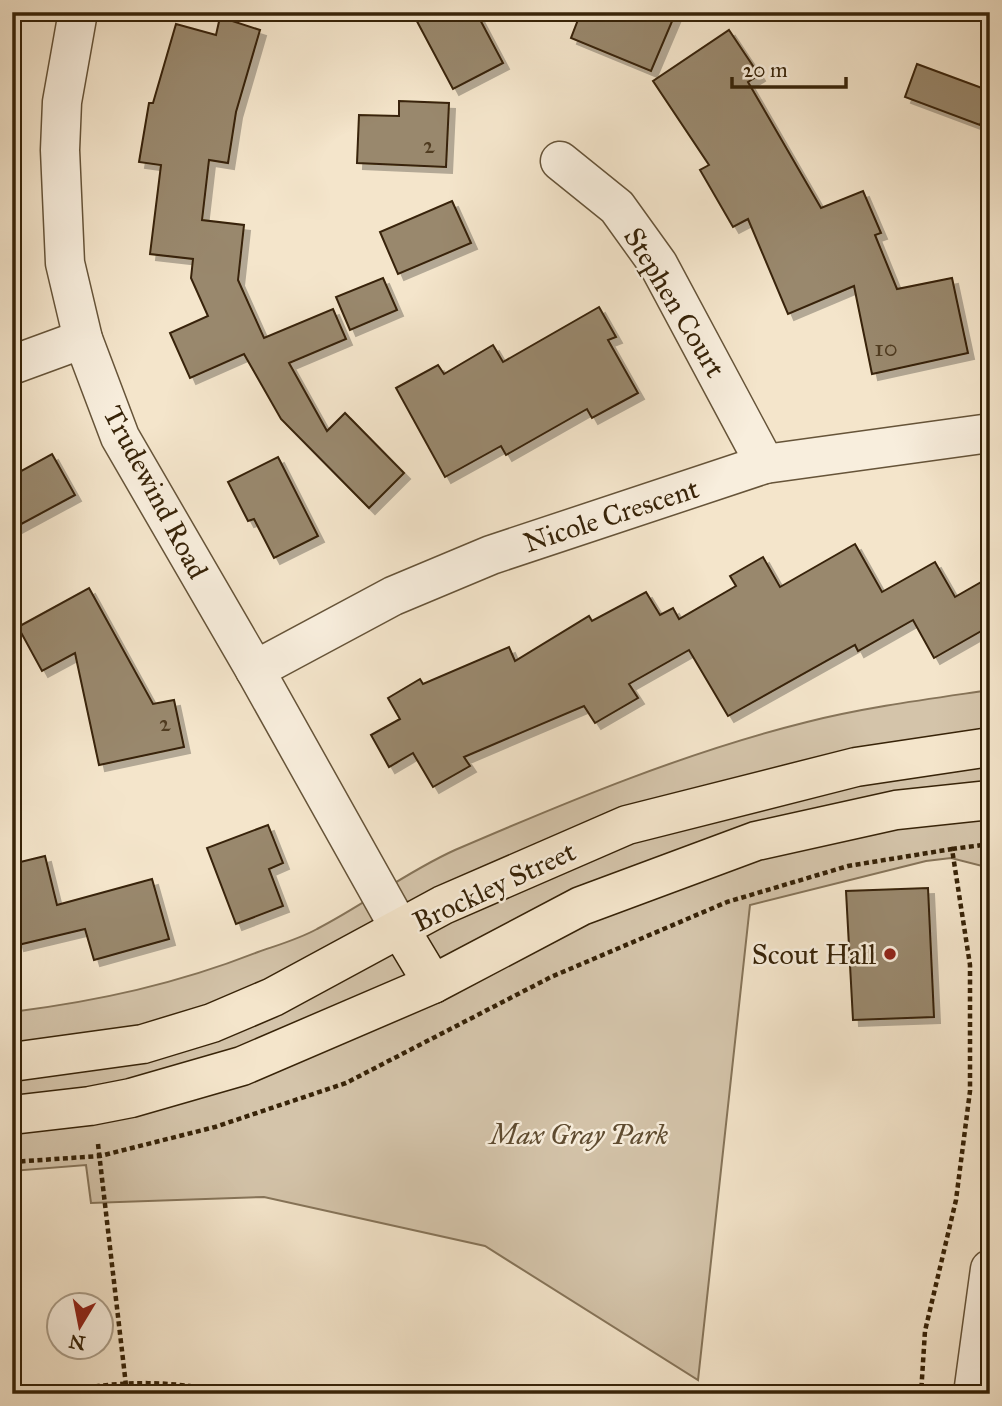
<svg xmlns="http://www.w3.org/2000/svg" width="1002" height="1406" viewBox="0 0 1002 1406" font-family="'IM FELL Great Primer',serif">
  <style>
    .green { fill: #d4c4aa; stroke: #867459; stroke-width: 2 }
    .building { fill: #99886d; stroke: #372308; stroke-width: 2; filter: url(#shadow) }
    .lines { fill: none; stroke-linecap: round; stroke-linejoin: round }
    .minor-casing { stroke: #665439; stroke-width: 41 }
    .major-casing { stroke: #372308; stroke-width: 41 }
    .path { stroke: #372308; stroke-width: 4.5; stroke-dasharray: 5 3.5; stroke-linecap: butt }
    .minor { stroke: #f8eedd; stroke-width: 38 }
    .major { stroke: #f4e5cb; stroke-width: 38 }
    .poi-dot { fill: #8f2418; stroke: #f8eedd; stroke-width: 2.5 }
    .labels { text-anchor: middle; stroke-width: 5; stroke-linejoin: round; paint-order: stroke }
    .number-label { font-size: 24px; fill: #503c21 }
    .street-label { font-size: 28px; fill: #372308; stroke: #f8eedd }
    .poi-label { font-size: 28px; fill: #372308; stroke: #f8eedd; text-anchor: end }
    .park-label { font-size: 28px; font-style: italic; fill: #5e4b30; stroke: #f8eedd }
  </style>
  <defs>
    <filter id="shadow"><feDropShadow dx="6" dy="6" stdDeviation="0" flood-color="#0004"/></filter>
  </defs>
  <rect width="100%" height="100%" fill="#f4e5cb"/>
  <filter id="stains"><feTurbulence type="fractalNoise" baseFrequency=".00286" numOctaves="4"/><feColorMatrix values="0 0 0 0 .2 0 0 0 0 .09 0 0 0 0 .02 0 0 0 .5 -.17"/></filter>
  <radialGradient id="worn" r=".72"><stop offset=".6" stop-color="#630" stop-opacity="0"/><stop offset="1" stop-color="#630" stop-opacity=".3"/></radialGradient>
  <path class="green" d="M 990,690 L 990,868 L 951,858 L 926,861 L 750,905 L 698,1380 L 485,1246 L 264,1197 L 91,1203 L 86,1165 L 12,1171 L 12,1012 C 98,1001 177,984 258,952 C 278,945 299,939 317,929 C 364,905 406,872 455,850 C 569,801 686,752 807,722 C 867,707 929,699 990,690 Z"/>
  <g class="building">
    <path d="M 412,12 L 476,12 L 503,63 L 453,89 Z"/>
    <path d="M 581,12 L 676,12 L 651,71 L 571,38 Z"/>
    <path d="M 220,17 L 260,30 L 236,112 L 228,163 L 209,160 L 202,220 L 244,225 L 238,280 L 264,338 L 333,309 L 346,339 L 289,363 L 327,431 L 345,413 L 404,473 L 369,508 L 281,419 L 244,354 L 190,378 L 170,333 L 208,316 L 191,278 L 193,259 L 150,254 L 161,165 L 139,162 L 149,103 L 153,103 L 176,24 L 216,35 Z"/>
    <path d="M 729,30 L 759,75 L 748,82 L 821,208 L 863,191 L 881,233 L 875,235 L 897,289 L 952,278 L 968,353 L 872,374 L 854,286 L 788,314 L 748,219 L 733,227 L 700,170 L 709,165 L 653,81 Z"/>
    <path d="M 917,64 L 990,91 L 990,101 L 980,125 L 905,97 Z"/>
    <path d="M 399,101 L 449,103 L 446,167 L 357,163 L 359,115 L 399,116 Z"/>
    <path d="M 452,201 L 471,243 L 398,274 L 380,232 Z"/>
    <path d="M 383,278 L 397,310 L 350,330 L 336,297 Z"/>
    <path d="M 599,307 L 616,337 L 608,340 L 638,393 L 592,418 L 587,409 L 506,455 L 501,446 L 445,477 L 396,388 L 438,365 L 444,374 L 493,345 L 503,362 Z"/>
    <path d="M 52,454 L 75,495 L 12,529 L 12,476 Z"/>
    <path d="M 278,457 L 318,536 L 274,558 L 254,519 L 248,521 L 228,482 Z"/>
    <path d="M 855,544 L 882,592 L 935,562 L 955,597 L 990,577 L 990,626 L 934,658 L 913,620 L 858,651 L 855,645 L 728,716 L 689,650 L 629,684 L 638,698 L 595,723 L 584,706 L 464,757 L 470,766 L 433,787 L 413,753 L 389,767 L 371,735 L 400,719 L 388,698 L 420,679 L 423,684 L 509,647 L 515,661 L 589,616 L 592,621 L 646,592 L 660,615 L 673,608 L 679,619 L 736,586 L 730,576 L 763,557 L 780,587 Z"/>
    <path d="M 89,588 L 153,704 L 174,700 L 184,747 L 99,765 L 75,653 L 42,671 L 18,627 Z"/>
    <path d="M 268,825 L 283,863 L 269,869 L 283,906 L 236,924 L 207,848 Z"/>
    <path d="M 45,856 L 57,905 L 152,879 L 169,939 L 94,960 L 85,929 L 18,945 L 12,922 L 12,864 Z"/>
    <path d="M 928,888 L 934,1017 L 853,1020 L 846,891 Z"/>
  </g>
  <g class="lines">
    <g class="minor-casing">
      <g id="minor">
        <path d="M 78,12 L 62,102 L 60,150 L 65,263 L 83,339 L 120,437 L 255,670 L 400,929"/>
        <path d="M 560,161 L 617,207 L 658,264 L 765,464"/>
        <path d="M 12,365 L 83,339"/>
        <path d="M 255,670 L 393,596 L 491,555 L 765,464 L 990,433"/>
        <path d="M 973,1394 L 990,1269"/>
      </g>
    </g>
    <g class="major-casing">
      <g id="major">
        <path d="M 400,929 L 433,984"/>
        <path d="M 12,1062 L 143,1044 L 212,1023 L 273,997 L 443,905 L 627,825 L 856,767 L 990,747"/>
        <path d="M 12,1115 L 90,1106 L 131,1098 L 242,1066 L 433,984 L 581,906 L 756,841 L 896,810 L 990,800"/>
      </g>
    </g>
    <g class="path">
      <path d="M 952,849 L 990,844"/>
      <path d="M 98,1144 L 127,1394"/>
      <path d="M 12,1162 L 100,1156 L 215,1127 L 346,1083 L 551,977 L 727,902 L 848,866 L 952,849 L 970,965 L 970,1091 L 956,1200 L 925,1331 L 921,1394"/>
      <path d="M 53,1394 C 115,1380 171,1379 232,1394"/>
    </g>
    <use href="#minor" class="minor"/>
    <use href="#major" class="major"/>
  </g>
  <circle class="poi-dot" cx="890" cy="954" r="7"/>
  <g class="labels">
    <g class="number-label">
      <text x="429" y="153">2</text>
      <text x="886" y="356">10</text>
      <text x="165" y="731">2</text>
    </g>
    <g class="street-label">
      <text transform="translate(675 302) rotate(59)" y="10">Stephen Court</text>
      <text transform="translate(156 492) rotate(62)" y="10">Trudewind Road</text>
      <text transform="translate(611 515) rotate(-18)" y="10">Nicole Crescent</text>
      <text transform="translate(494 886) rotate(-25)" y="10">Brockley Street</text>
    </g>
    <g class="poi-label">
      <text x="876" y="964">Scout Hall</text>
    </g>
    <g class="park-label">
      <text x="579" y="1144">Max Gray Park</text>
    </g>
  </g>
  <rect width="1002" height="1406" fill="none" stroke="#f4e5cb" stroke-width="42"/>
  <rect x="14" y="14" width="974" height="1378" fill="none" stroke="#372308" stroke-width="3.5"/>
  <rect x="21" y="21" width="960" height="1364" fill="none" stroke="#372308" stroke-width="2"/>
  <g transform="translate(80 1326) rotate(190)"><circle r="33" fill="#f8eedd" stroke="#ab9d88" stroke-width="2"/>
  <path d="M0-5L12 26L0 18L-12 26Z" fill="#8f2418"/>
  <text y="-10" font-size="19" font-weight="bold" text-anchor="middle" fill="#372308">N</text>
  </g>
  <path d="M732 77v10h114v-10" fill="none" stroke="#372308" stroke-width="3.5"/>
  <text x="743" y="77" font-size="21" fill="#372308" stroke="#f8eedd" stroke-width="5" paint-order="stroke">20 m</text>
  <rect width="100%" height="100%" filter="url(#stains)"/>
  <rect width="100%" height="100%" fill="url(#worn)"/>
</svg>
